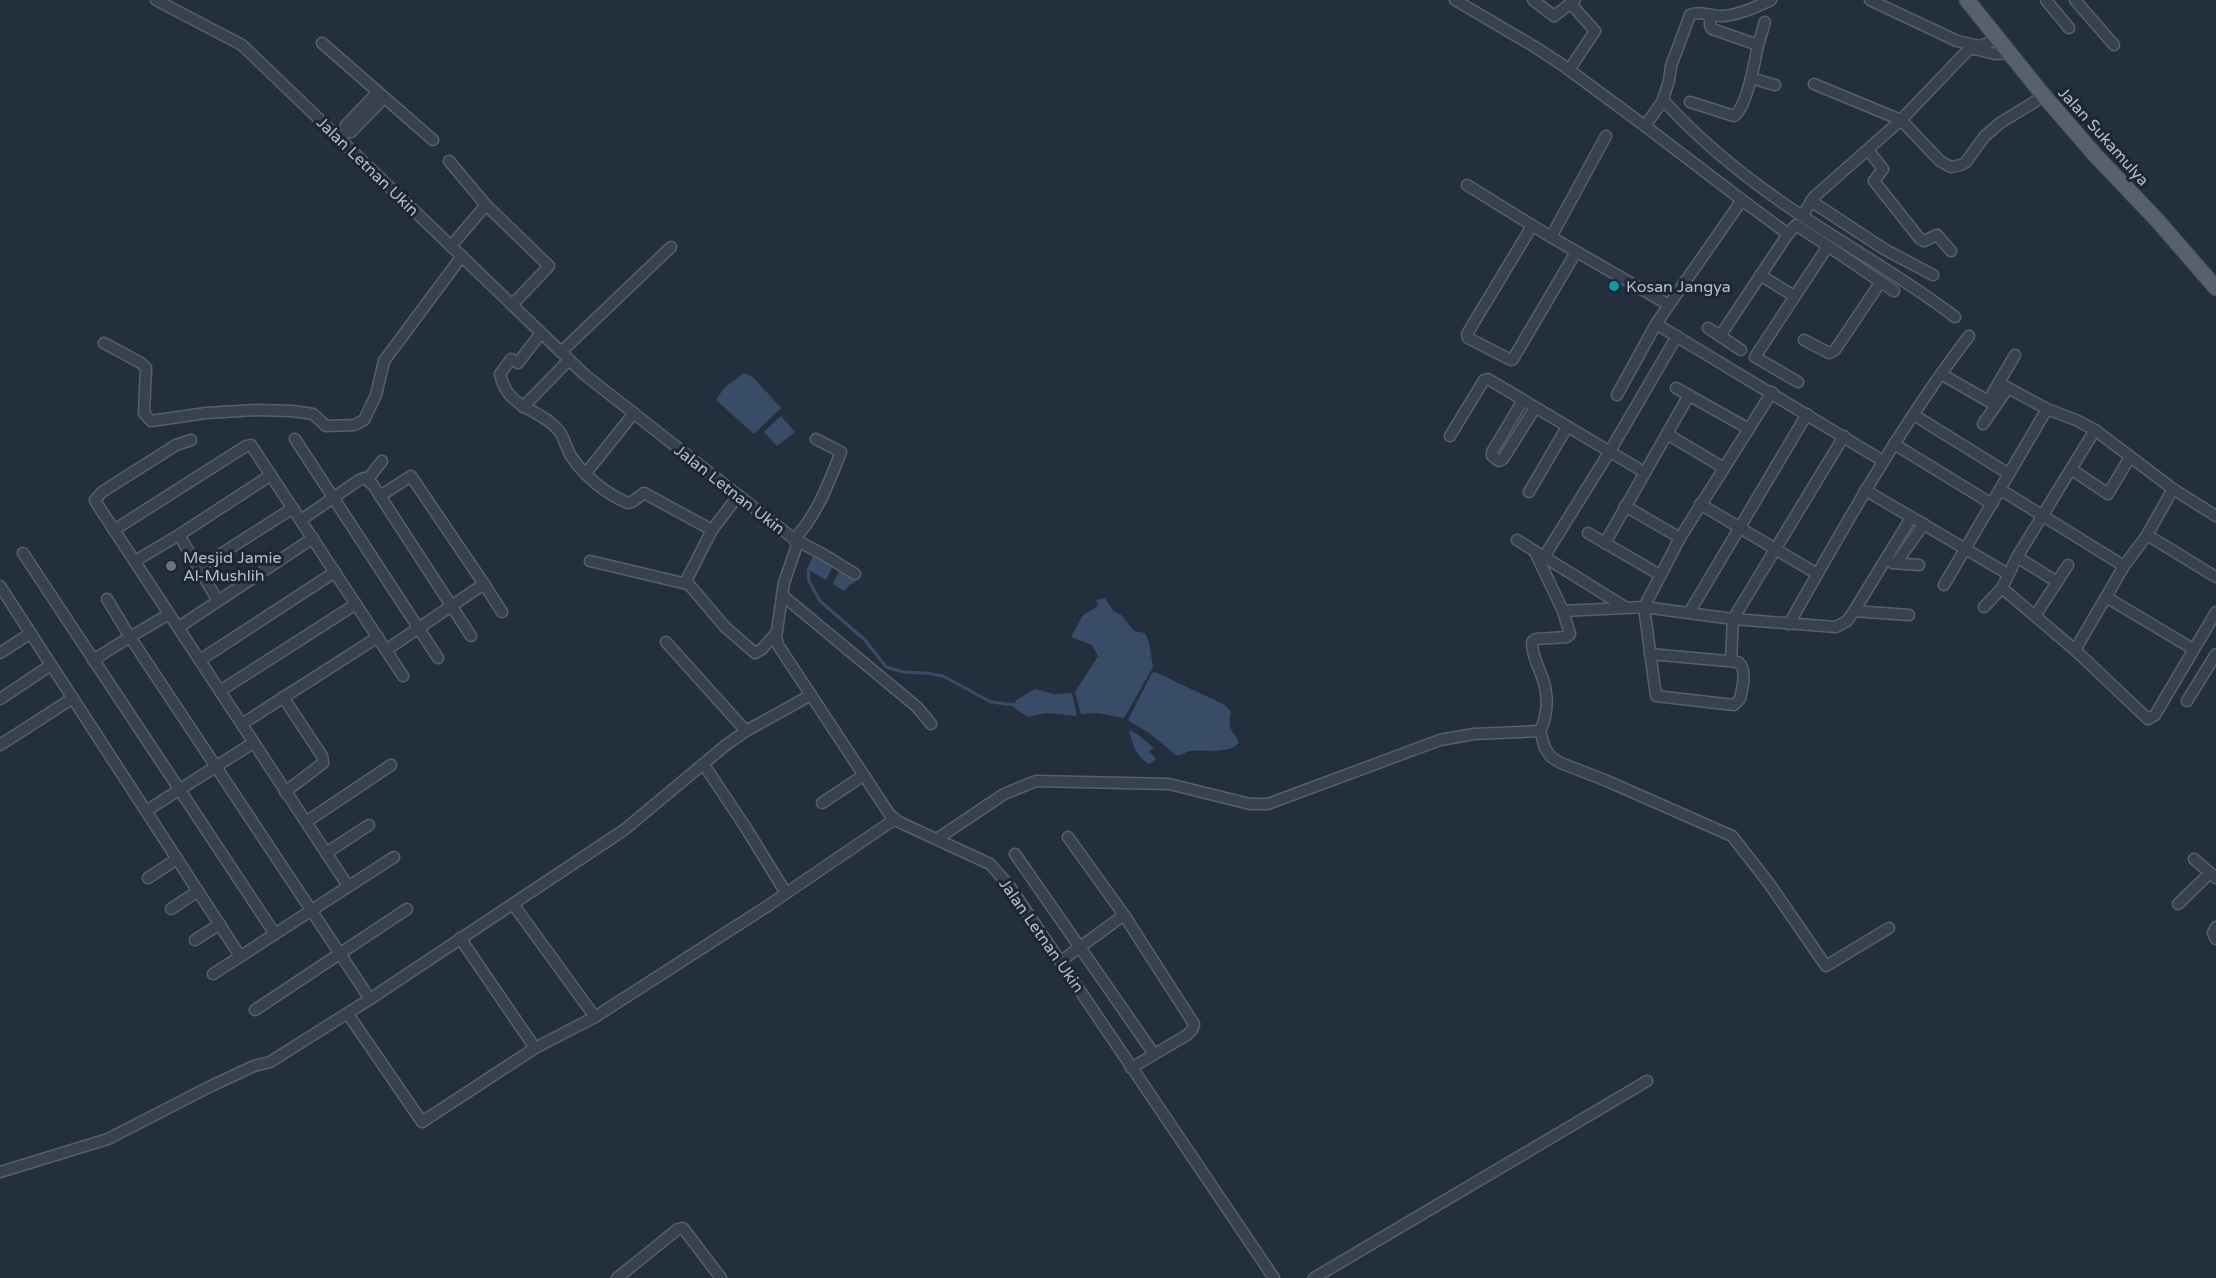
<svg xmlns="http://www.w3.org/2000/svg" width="2216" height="1278" viewBox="0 0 2216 1278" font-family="'Varela Round',sans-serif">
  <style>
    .water { fill: #394c67 }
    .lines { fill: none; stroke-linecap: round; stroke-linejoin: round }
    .stream { stroke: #394c67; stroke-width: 3 }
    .street-casing { stroke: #565f6c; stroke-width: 13 }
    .primary-casing { stroke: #414a57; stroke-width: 17 }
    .street { stroke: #38414e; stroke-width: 10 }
    .primary { stroke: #56606e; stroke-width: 15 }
    .culture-dot { fill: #0f9aa8; stroke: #1d2633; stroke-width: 2 }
    .worship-dot { fill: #6b7280; stroke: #1d2633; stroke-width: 2 }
    .labels { text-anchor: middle; stroke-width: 6; stroke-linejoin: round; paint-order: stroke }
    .street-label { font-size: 16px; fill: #b4bcc9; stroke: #1d2633 }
    .poi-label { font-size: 16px; fill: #b4bcc9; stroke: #1d2633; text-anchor: start }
  </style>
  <rect width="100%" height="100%" fill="#242f3e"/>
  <g class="water">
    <path d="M 744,373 L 754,378 L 781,408 L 754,434 L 716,400 L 724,388 Z"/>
    <path d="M 781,416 L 795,432 L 777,446 L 764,432 Z"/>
    <path d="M 815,552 L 833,566 L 826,580 L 807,569 Z"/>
    <path d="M 839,571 L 855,580 L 855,583 L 850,584 L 844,591 L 833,584 Z"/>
    <path d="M 1105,598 L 1113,611 L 1121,615 L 1134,631 L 1145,633 L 1149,643 L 1153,667 L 1124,718 L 1097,713 L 1081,714 L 1075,692 L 1098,656 L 1092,645 L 1071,637 L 1083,615 L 1098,606 L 1096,600 Z"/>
    <path d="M 1155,672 L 1225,705 L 1231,712 C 1227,733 1233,728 1239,743 C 1226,755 1206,749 1190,751 C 1184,752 1183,756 1176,755 L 1149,733 L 1128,720 L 1152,673 Z"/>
    <path d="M 1035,689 L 1053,694 L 1072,693 L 1077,716 L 1046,713 L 1028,717 L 1014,708 L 1016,700 Z"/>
    <path d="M 1129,730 L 1137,734 L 1154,748 L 1149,751 L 1156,759 L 1149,764 C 1135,755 1133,745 1129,730 Z"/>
  </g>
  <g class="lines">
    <path class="stream" d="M 808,571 L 809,581 L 820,601 L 865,640 L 886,667 L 903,672 L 926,673 L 943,676 L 991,702 L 1015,705"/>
    <g class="street-casing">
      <g id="street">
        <path d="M 156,0 L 242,45 L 585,375 L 794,539 L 797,545 L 784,583 L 776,637 L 778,645 L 890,815 L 899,822 L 990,864 L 1008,884 L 1274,1278"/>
        <path d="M 1455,0 L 1535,47 L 1561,64 L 1645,126 L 1742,200 L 1669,305 L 1551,237 L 1606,136"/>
        <path d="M 1533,0 L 1554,16 L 1575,0"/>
        <path d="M 1870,0 L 1957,41 L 1980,46 L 1998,39"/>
        <path d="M 2046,0 L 2069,28"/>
        <path d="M 2075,0 L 2114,45"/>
        <path d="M 322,43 L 433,140"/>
        <path d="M 1758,45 L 1765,22"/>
        <path d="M 1569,70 L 1595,31 L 1571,4"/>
        <path d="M 1751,78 L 1775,85"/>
        <path d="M 1814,84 L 1901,120 L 1940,161 L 1951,167 L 1961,165 L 1966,162 L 1984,137 L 2000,123 L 2044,96"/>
        <path d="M 1663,100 C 1703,144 1752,183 1802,216"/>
        <path d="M 1690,102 L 1734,116 C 1747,107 1755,61 1758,45 L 1712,29 L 1710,25 L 1710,16"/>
        <path d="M 1645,126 L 1662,102 L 1669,81 L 1671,66 L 1690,15 C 1699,10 1713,17 1724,16 C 1741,14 1756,7 1771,0"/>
        <path d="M 345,132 L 346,125 L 377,93"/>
        <path d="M 340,138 L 345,132 L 351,132 L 384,98"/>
        <path d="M 1868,150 L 1883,169 L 1874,181 L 1920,239 L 1924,241 L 1937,235 L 1951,251"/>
        <path d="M 449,161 L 486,205 L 549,266 L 512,305"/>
        <path d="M 1467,185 L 1551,237"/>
        <path d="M 1811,201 L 1884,249 L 1933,275"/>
        <path d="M 1532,226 L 1467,334 L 1468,338 L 1511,360 L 1513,359 L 1576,252"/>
        <path d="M 1788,234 L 1796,225 L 1828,246 L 1755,357 L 1798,382"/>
        <path d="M 451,246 L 486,205"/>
        <path d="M 1828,246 L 1894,291"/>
        <path d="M 1760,275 L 1794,296"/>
        <path d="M 1955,317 C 1907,280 1853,250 1802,216 L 1814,197 L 1901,120 L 1969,49 C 1986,48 1989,58 2009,52"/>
        <path d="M 1661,327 L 1883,461"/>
        <path d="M 1708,328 L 1741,350"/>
        <path d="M 541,333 L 518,363 L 511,359 L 500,374 C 507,410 541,408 559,431 C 564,437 566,448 571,456 C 584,476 606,494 628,503 L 632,502 L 644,493 L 712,530"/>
        <path d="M 1720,336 L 1788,234 L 1742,200"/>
        <path d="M 1804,340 L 1829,353 L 1835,350 L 1880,283"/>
        <path d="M 104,343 L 141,363 L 146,368 L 144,413 L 151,421 L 206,413 L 257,410 L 292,411 L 313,414 L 326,426 L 354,425 L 364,420 L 376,395 L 384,361 L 462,256"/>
        <path d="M 561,352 L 671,247"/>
        <path d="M 1941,374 L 1995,405"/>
        <path d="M 1999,383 L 2047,409 L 2076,420 L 2095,430 L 2173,489 L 2216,516"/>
        <path d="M 1676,388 L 1749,429"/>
        <path d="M 1617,395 L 1656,324 L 1669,305"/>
        <path d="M 1523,400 L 1492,452 L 1492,456 L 1499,461 L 1503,459 L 1535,408"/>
        <path d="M 1988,401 L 2015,355"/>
        <path d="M 523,407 L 569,360"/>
        <path d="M 1914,415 L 2009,474"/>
        <path d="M 1983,424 L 2008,388"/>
        <path d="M 1667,434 L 1724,468"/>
        <path d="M 1450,436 L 1484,380 L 1488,379 L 1644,472"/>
        <path d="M 295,439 L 438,658"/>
        <path d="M 816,439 L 841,452 C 829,482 817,516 794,539 L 826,556 L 855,574"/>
        <path d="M 191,440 L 176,445 L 102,492 L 95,500 L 97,504 L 348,886"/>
        <path d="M 1894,444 L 1992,504"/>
        <path d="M 2071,469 L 2108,494 L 2130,457"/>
        <path d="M 586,473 L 634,413"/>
        <path d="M 365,478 L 368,479 L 382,461"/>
        <path d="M 1865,490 L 2008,574"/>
        <path d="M 2001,490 L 2124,566"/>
        <path d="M 1529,492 L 1567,427"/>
        <path d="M 380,496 L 411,476 L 484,584 L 386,650"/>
        <path d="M 738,496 L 712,530 L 686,581 L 725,627 L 755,653 L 762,649 L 777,632"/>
        <path d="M 1700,504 L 1817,574"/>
        <path d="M 1625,506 L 1680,538"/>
        <path d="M 301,520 L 359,480 L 365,478 L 373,485 L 471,636"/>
        <path d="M 114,530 L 246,446 L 251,445 L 403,676"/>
        <path d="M 1588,533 L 1660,575"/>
        <path d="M 179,535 L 218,601"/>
        <path d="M 2147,535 L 2216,577"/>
        <path d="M 1517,540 L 1625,607"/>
        <path d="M 1605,543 L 1689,395"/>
        <path d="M 1535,552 L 1563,611 L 1570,634 L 1567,637 L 1536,639 L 1532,642 C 1532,655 1537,663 1541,674 C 1549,694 1549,712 1540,731"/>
        <path d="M 23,553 L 275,934"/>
        <path d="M 1544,557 L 1610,451 L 1677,336"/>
        <path d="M 2017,557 L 2057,582"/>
        <path d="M 135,561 L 179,535 L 271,475"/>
        <path d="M 590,561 L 687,584"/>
        <path d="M 1892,563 L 1919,565"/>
        <path d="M 1896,563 L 1924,524"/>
        <path d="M 199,568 L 293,508"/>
        <path d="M 484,584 L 502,612"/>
        <path d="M 1944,585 L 2047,409"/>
        <path d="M 0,586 L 240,956"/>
        <path d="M 2002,588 L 2075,650 L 2148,719 L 2155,715 L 2216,612"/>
        <path d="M 782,595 L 917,707 L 931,724"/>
        <path d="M 2106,597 L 2193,649"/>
        <path d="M 1984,607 L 2002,588 L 2017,557 L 2095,430"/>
        <path d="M 1563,611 L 1644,607 L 1733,619 L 1836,627 L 1847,621 L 1854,611 L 1911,518"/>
        <path d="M 1854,611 L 1909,615"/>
        <path d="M 1689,613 L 1807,414"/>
        <path d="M 169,614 L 130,637 L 370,999"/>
        <path d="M 2035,616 L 2068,565"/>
        <path d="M 1789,624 C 1845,525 1900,426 1969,336"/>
        <path d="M 179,627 L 313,538"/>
        <path d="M 666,642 L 746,731"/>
        <path d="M 2075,650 L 2124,566 L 2147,535 L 2173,489"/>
        <path d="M 0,653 L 31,633"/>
        <path d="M 1650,654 L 1738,662 C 1748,670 1742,688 1740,699 L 1734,705 L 1656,696 L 1644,607 L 1680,538 L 1772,392"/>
        <path d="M 93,660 L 130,637 L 107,599"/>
        <path d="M 200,660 L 335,572"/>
        <path d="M 1731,660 L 1733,619 L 1844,436"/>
        <path d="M 220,691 L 356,604"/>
        <path d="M 283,697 L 322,756 L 323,763 L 285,792"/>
        <path d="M 0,699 L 51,665"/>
        <path d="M 2187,701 L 2216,654"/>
        <path d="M 242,724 L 378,637"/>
        <path d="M 0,745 L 73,698"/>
        <path d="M 704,765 L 746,828 L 786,893"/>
        <path d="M 822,803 L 864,775"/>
        <path d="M 146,811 L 253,743"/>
        <path d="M 306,822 L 391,765"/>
        <path d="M 1068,837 L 1124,915 L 1194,1024 L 1192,1030 L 1187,1035 L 1131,1068"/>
        <path d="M 937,839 L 1004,794 L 1036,781 L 1169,784 L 1250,804 L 1268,804 L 1440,740 L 1474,734 L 1540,731 L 1545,748 L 1551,757 L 1561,763 L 1607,781 L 1732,836 L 1768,882 L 1826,966 L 1889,928"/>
        <path d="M 326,853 L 369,825"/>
        <path d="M 1015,854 L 1154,1054"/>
        <path d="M 2194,859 L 2216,878"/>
        <path d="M 148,878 L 177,859"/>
        <path d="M 513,904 L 595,1017"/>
        <path d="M 2178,904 L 2210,873"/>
        <path d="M 171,909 L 198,891"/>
        <path d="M 2216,927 L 2213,933 L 2216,939"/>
        <path d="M 460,938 L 535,1048"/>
        <path d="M 195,940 L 220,924"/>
        <path d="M 1061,961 L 1124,915"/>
        <path d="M 213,974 L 394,857"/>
        <path d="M 255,1010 L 407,909"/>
        <path d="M 348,1014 L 422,1122 L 535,1048 L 595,1017 L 766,907 L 895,819"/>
        <path d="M 0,1172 L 108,1139 L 209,1087 L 254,1066 L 270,1062 L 370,999 L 624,830 L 726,745 L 746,731 L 811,695"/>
        <path d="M 617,1278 L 678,1229 L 683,1228 L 721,1278"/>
        <path d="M 1314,1278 L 1647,1081"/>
      </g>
    </g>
    <g class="primary-casing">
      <path id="primary" d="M 1967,0 L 2044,96 L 2096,156 L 2157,220 L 2216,288"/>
    </g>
    <use href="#street" class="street"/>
    <use href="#primary" class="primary"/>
  </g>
  <circle class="culture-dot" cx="1614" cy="286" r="6"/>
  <circle class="worship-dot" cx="171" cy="566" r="6"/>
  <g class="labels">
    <g class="street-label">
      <text transform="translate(2104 136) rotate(48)" y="6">Jalan Sukamulya</text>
      <text transform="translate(368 166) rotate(44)" y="6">Jalan Letnan Ukin</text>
      <text transform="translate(730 489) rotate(38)" y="6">Jalan Letnan Ukin</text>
      <text transform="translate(1042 935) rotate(55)" y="6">Jalan Letnan Ukin</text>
    </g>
    <g class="poi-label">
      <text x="1626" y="292">Kosan Jangya</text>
      <text x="183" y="563">Mesjid Jamie<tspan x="183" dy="18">Al-Mushlih</tspan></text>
    </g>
  </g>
</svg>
